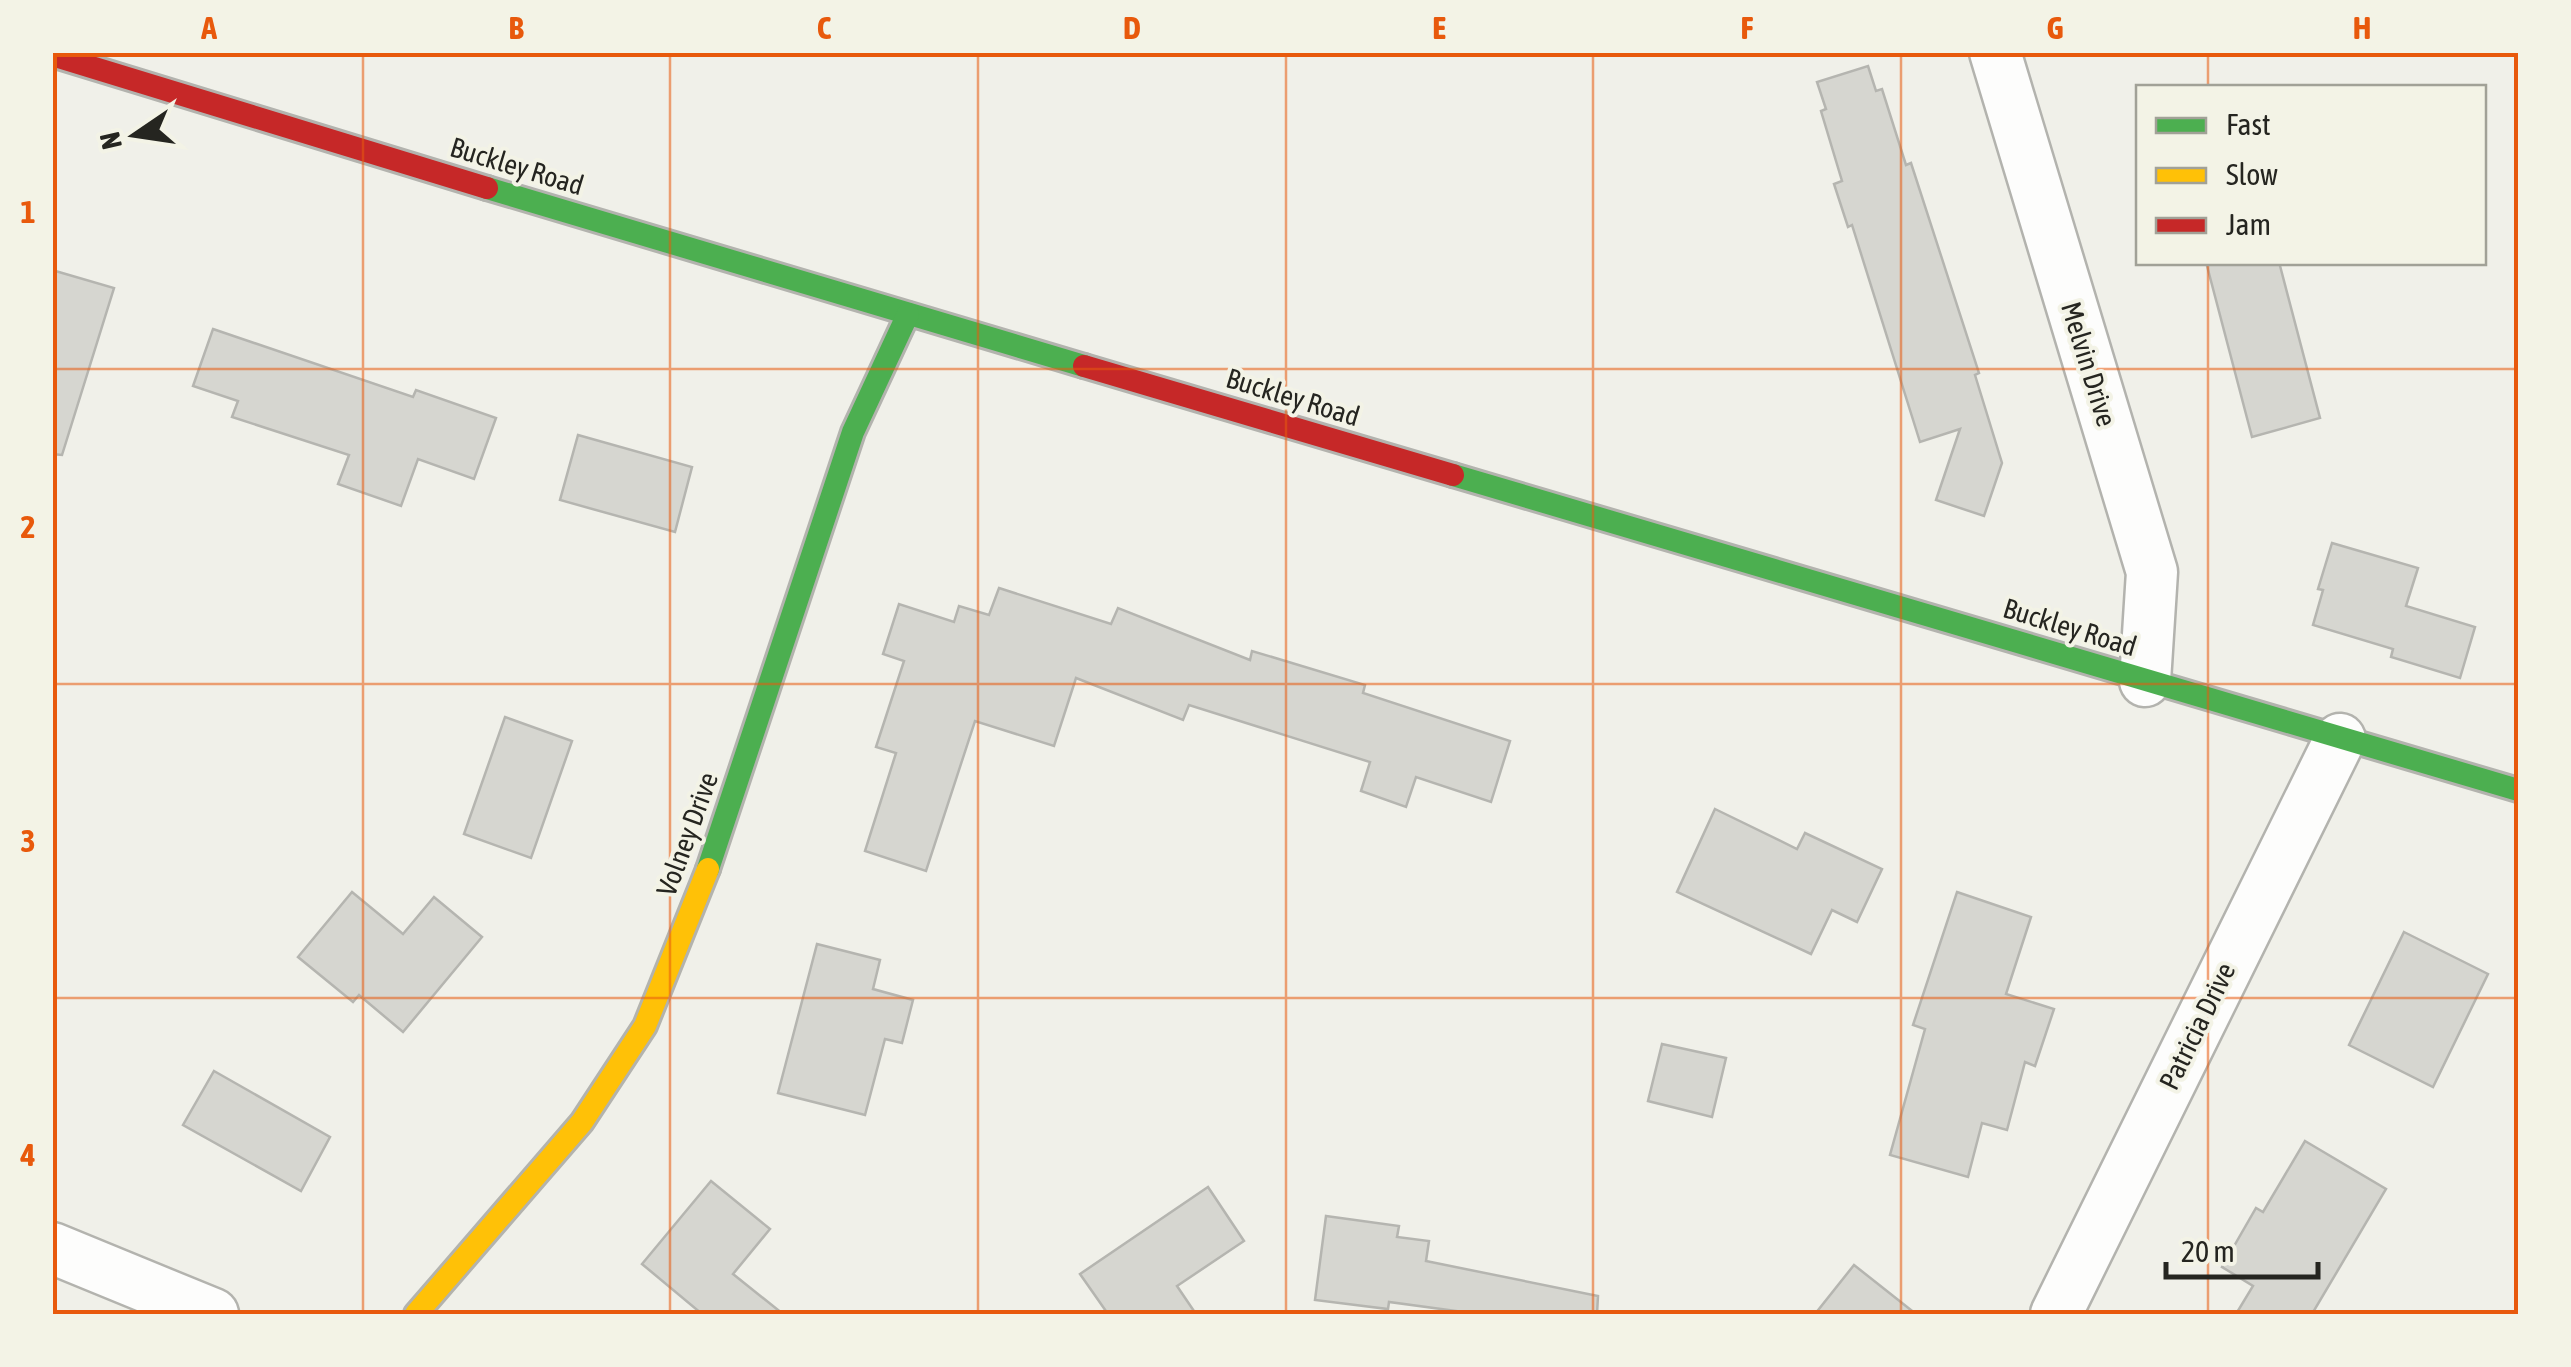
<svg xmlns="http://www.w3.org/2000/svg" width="2571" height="1367" viewBox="0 0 2571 1367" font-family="'Asap Condensed',sans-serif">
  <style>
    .building { fill: #d6d6d0; stroke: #b5b5b0; stroke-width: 2.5 }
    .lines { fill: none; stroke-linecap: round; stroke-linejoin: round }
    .street-casing { stroke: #b3b3ae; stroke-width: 55 }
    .fast-casing { stroke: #b3b3ae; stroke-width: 28 }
    .slow-casing { stroke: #b3b3ae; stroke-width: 28 }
    .jam-casing { stroke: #b3b3ae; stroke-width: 28 }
    .street { stroke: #fdfdfc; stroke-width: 50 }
    .fast { stroke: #4caf50; stroke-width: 22 }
    .slow { stroke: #ffc107; stroke-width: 22 }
    .jam { stroke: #c62828; stroke-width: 22 }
    .grid { fill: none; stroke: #e8590c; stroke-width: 2.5; stroke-opacity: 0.55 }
    .labels { text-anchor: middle; stroke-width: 8; stroke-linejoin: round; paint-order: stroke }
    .street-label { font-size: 28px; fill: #252520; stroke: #f3f3e6 }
    .neatline { fill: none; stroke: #e8590c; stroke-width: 4 }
    .grid-label { font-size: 32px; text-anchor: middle; font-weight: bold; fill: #e8590c }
  </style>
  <rect width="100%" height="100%" fill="#f0f0e9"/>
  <g class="building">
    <path d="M 1868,66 L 1876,91 L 1882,89 L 1906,165 L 1911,163 L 1979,373 L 1975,375 L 2002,463 L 1984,516 L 1936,500 L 1960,429 L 1920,442 L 1852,225 L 1848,227 L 1834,184 L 1842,181 L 1821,111 L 1826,109 L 1817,82 Z"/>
    <path d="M 2206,262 L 2279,262 L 2320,418 L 2252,437 Z"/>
    <path d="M 52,270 L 114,288 L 62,455 L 52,454 Z"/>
    <path d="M 213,329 L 413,397 L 416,390 L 496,418 L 474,479 L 418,459 L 401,506 L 338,484 L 349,455 L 232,417 L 238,401 L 193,386 Z"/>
    <path d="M 578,435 L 692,467 L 675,532 L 560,500 Z"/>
    <path d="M 2332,543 L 2418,568 L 2406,606 L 2475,627 L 2460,678 L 2391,657 L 2393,649 L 2313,625 L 2323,590 L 2318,589 Z"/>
    <path d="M 999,588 L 1111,624 L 1118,608 L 1250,660 L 1252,651 L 1365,685 L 1363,693 L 1510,741 L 1491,802 L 1416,777 L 1406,807 L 1361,791 L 1370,762 L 1189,705 L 1183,720 L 1076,678 L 1054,746 L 975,721 L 926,871 L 865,851 L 896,753 L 876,747 L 904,661 L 883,654 L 899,604 L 954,622 L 959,606 L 989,615 Z"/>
    <path d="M 505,717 L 572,741 L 531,858 L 464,834 Z"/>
    <path d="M 1715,809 L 1797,849 L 1805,833 L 1882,869 L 1857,922 L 1832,910 L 1811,954 L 1677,892 Z"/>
    <path d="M 352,892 L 403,934 L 434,897 L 482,937 L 403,1032 L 359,995 L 353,1002 L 298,957 Z"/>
    <path d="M 1957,892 L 2031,917 L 2006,994 L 2054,1009 L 2035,1066 L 2025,1062 L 2007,1130 L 1982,1123 L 1968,1177 L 1890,1155 L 1925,1029 L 1913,1025 Z"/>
    <path d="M 2404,932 L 2488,974 L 2433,1087 L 2349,1045 Z"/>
    <path d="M 817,944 L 880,960 L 873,989 L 913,1000 L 902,1043 L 885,1039 L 865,1115 L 778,1093 Z"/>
    <path d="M 1662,1044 L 1726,1058 L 1712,1117 L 1648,1101 Z"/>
    <path d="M 214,1071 L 330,1137 L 301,1191 L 183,1125 Z"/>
    <path d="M 2305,1141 L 2386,1189 L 2312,1314 L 2236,1314 L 2253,1286 L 2222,1267 L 2256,1208 L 2263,1212 Z"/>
    <path d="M 711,1181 L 770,1229 L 733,1274 L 783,1314 L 702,1314 L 642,1264 Z"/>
    <path d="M 1208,1187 L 1244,1241 L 1177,1286 L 1196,1314 L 1108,1314 L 1080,1274 Z"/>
    <path d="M 1326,1216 L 1399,1226 L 1397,1237 L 1429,1241 L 1426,1261 L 1598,1296 L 1597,1314 L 1478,1314 L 1389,1302 L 1388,1309 L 1315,1300 Z"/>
    <path d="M 1854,1265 L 1916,1314 L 1815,1314 Z"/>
  </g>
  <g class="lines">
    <g class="street-casing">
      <g id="street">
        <path d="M 1995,52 L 2152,572 L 2145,681"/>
        <path d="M 52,1248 L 213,1314"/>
        <path d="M 2056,1314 L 2340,739"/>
      </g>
    </g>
    <g class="fast-casing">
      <g id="fast">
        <path d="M 487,188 L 1084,366"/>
        <path d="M 1453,475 L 2518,790"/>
        <path d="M 708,869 L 853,432 L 908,314"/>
      </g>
    </g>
    <g class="slow-casing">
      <path id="slow" d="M 416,1314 L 582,1122 L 645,1026 L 708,869"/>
    </g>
    <g class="jam-casing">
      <g id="jam">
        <path d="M 52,55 L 487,188"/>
        <path d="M 1084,366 L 1453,475"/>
      </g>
    </g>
    <use href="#street" class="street"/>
    <use href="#fast" class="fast"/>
    <use href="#slow" class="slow"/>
    <use href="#jam" class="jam"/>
  </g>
  <path class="grid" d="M 363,52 L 363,1314M 670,52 L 670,1314M 978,52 L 978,1314M 1286,52 L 1286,1314M 1593,52 L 1593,1314M 1901,52 L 1901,1314M 2208,52 L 2208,88M 2208,262 L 2208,1314M 52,369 L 2518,369M 52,684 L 2518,684M 52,998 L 2518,998"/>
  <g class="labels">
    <g class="street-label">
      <text transform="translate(517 166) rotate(17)" y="10">Buckley Road</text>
      <text transform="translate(2089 364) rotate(73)" y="10">Melvin Drive</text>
      <text transform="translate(1293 397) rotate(17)" y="10">Buckley Road</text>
      <text transform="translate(2070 627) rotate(17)" y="10">Buckley Road</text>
      <text transform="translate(687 834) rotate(-70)" y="10">Volney Drive</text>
      <text transform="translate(2197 1026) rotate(-64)" y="10">Patricia Drive</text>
    </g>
  </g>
  <rect width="2571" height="1367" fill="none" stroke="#f3f3e6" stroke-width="110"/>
  <rect x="2136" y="85" width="350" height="180" fill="#f3f3e6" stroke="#a1a197" stroke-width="2.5"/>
  <rect x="2156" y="118" width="50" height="15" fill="#4caf50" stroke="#a1a197" stroke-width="2.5"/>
  <text x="2226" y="135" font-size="30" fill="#252520">Fast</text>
  <rect x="2156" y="168" width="50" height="15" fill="#ffc107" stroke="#a1a197" stroke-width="2.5"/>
  <text x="2226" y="185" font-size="30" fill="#252520">Slow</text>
  <rect x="2156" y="218" width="50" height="15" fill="#c62828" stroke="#a1a197" stroke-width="2.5"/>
  <text x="2226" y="235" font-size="30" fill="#252520">Jam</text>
  <g transform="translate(135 135) rotate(257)" stroke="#f3f3e6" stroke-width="8" paint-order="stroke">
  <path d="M0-8L18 38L0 25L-18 38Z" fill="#252520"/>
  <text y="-15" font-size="28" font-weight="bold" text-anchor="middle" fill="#252520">N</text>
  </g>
  <path d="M2166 1262v15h152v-15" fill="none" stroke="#252520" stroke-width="5"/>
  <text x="2181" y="1262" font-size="30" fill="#252520" stroke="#f3f3e6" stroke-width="8" paint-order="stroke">20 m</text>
  <rect x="55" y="55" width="2461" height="1257" class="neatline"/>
  <g class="grid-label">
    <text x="209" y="39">A</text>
    <text x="516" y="39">B</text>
    <text x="824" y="39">C</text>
    <text x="1132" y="39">D</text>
    <text x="1439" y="39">E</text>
    <text x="1747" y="39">F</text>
    <text x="2055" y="39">G</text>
    <text x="2362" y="39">H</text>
    <text x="28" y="223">1</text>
    <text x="28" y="538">2</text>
    <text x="28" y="852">3</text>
    <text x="28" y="1166">4</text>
  </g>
</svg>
